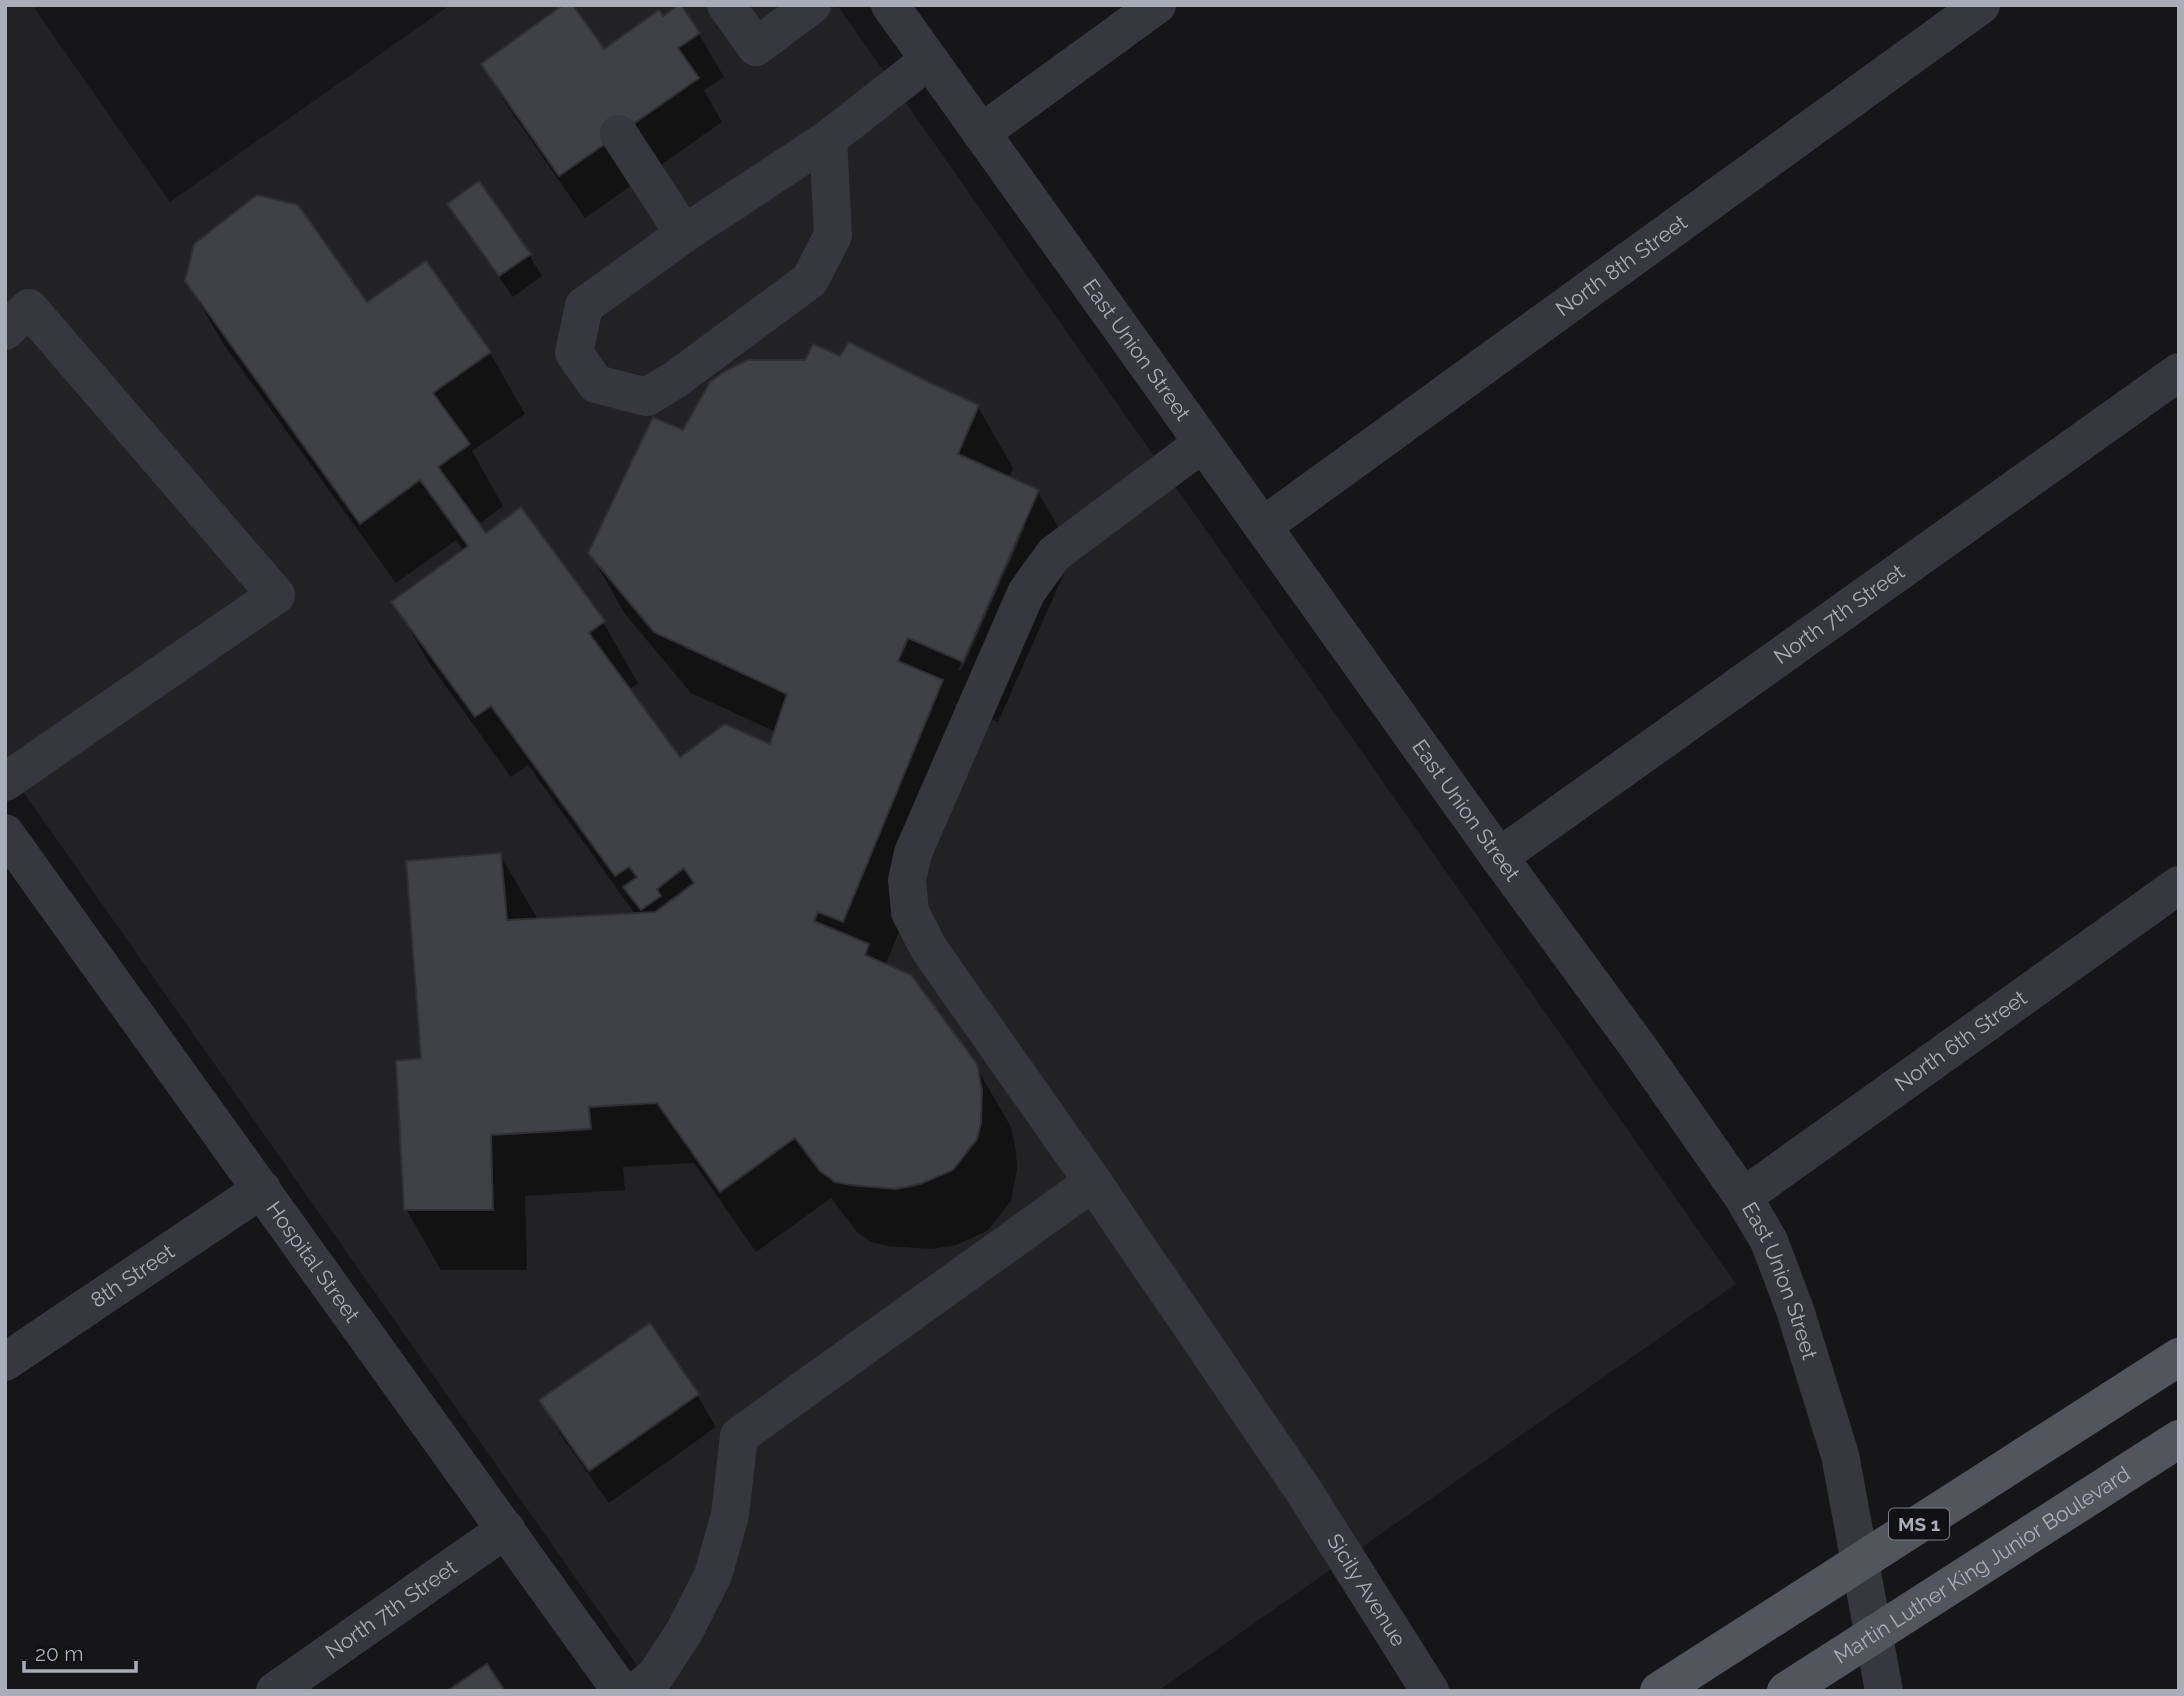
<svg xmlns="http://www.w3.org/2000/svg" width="2184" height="1696" viewBox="0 0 2184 1696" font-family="Raleway,sans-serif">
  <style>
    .built { fill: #222225 }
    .shadow { fill: #0007; fill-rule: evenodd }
    .building { fill: #404145; stroke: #303034; stroke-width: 2 }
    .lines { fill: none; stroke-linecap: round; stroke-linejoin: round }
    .minor { stroke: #37383d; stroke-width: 38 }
    .major { stroke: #53555c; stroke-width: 38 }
    .labels { text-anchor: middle; stroke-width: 6; stroke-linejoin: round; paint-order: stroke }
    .shield { fill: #111113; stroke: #7b7e86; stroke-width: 2 }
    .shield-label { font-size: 19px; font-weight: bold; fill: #a8adb8 }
    .street-label { font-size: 21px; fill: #a8adb8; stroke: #111113 }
  </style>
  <rect width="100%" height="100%" fill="#161618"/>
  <path class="built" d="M 5,5 L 32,5 L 170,202 L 450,5 L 837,5 L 1736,1284 L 1158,1691 L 655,1691 L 5,766 Z"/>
  <g class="shadow">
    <path d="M 679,6 L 699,34 L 724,77 L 704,90 L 722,122 L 585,218 L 508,107 L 483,64 L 603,51 L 662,18 Z"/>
    <path d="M 450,205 L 529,255 L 542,276 L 513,297 L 462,226 Z"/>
    <path d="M 187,281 L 367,305 L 490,353 L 525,414 L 472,451 L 503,506 L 478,525 L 486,536 L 603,622 L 638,683 L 629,690 L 680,760 L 771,746 L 776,732 L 691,693 L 625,614 L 590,553 L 684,432 L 806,362 L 840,359 L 978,407 L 1013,468 L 1009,479 L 1038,492 L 1073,553 L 998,722 L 954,703 L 977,742 L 885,966 L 975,1065 L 1011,1127 L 1016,1152 L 1017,1169 L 1011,1201 L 987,1231 L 956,1245 L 932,1249 L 887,1246 L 871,1242 L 857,1232 L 831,1198 L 756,1252 L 694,1163 L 623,1167 L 625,1190 L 525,1196 L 527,1270 L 441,1270 L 406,1209 L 423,1060 L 500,855 L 536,916 L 536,921 L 636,915 L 528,765 L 511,777 L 429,663 L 394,602 L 464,551 L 456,540 L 396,583 L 222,342 ZM 1021,527 L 1025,527 L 961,671 L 958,670 Z"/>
    <path d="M 697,1395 L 716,1427 L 609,1503 L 560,1434 L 542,1401 Z"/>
  </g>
  <g class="building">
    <path d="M 563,5 L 573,5 L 604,49 L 659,10 L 663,16 L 678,5 L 681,5 L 700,33 L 678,48 L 699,78 L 559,176 L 481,64 Z"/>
    <path d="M 479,181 L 531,254 L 499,276 L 447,204 Z"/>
    <path d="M 257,195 L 298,205 L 367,302 L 426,261 L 491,352 L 433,393 L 470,444 L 438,467 L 486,533 L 521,507 L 605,621 L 589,633 L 680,757 L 725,724 L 770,744 L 787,694 L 654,632 L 588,553 L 653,417 L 683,430 L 710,382 L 727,370 L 748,360 L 805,360 L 813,344 L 840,356 L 849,342 L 924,380 L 979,405 L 958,454 L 1039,490 L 963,662 L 908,638 L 898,661 L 943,680 L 843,922 L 818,912 L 814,921 L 869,944 L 865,955 L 911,975 L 977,1064 L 982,1090 L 981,1123 L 977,1139 L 953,1170 L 920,1184 L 896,1189 L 851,1185 L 835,1182 L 820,1171 L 795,1138 L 720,1192 L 657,1103 L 589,1107 L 591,1129 L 491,1135 L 493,1210 L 404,1210 L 396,1061 L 421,1058 L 406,861 L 501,853 L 507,920 L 655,912 L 694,883 L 684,868 L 657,889 L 661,896 L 641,910 L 623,887 L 637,877 L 629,867 L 615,876 L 491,706 L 475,717 L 391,602 L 468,546 L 420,480 L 360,524 L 185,281 L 194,244 Z"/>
    <path d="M 650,1323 L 699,1394 L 589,1471 L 539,1400 Z"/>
    <path d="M 487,1664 L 505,1691 L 447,1691 Z"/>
  </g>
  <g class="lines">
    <g class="minor">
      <path d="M 726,5 L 756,47 L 812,5"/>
      <path id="s1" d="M 890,5 L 1499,857 L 1641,1051 L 1743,1197 L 1769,1241 L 1795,1310 L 1840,1455 L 1884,1691"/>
      <path d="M 981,133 L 1157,5"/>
      <path d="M 619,134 L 684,234 L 828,139 L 929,60"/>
      <path d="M 684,234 L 584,306 L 574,353 L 596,384 L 647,397 L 676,379 L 810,280 L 833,235 L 828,139"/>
      <path d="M 5,331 L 29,308 L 276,595 L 5,782"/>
      <path id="s2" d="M 1203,443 L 1054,554 L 1026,593 L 913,853 L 907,880 L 910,912 L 929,949 L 1093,1182 L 1303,1490 L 1430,1691"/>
      <path id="s3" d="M 1263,526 L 1981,5"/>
      <path id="s4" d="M 5,833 L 621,1691"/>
      <path id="s5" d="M 1499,857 L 2179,372"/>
      <path id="s6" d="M 1743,1197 L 2179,885"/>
      <path id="s7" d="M 5,1362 L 262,1189"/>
      <path id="s8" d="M 275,1691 L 506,1529"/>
      <path d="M 637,1691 L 656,1675 L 684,1632 L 713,1575 L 730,1515 L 739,1436 L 1093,1182"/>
    </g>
    <g class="major">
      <path d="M 1659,1691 L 2179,1357"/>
      <path id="s9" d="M 1786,1691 L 2179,1439"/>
    </g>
  </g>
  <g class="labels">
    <rect class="shield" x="1889" y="1508.5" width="60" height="31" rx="5"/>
    <g class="shield-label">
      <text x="1919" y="1531">MS 1</text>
    </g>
    <g class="street-label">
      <text dy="7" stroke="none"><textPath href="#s3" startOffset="443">North 8th Street</textPath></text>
      <text dy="7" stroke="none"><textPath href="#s1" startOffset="424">East Union Street</textPath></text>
      <text dy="7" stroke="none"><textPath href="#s5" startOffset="418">North 7th Street</textPath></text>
      <text dy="7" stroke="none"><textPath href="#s1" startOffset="990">East Union Street</textPath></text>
      <text dy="7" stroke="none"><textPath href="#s6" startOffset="268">North 6th Street</textPath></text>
      <text dy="7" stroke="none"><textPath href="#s4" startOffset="528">Hospital Street</textPath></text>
      <text dy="7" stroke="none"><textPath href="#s7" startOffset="154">8th Street</textPath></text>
      <text dy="7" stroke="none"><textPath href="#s1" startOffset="1558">East Union Street</textPath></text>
      <text dy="7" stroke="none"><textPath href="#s9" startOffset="233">Martin Luther King Junior Boulevard</textPath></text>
      <text dy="7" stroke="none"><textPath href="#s2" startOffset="1395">Sicily Avenue</textPath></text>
      <text dy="7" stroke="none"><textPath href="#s8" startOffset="142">North 7th Street</textPath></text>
    </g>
  </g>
  <rect width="2184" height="1696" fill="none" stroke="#a8adb8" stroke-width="14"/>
  <path d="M24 1661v10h112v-10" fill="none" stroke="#a8adb8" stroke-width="3.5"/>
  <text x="35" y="1661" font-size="21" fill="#a8adb8" stroke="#111113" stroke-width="5" paint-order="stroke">20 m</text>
</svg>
